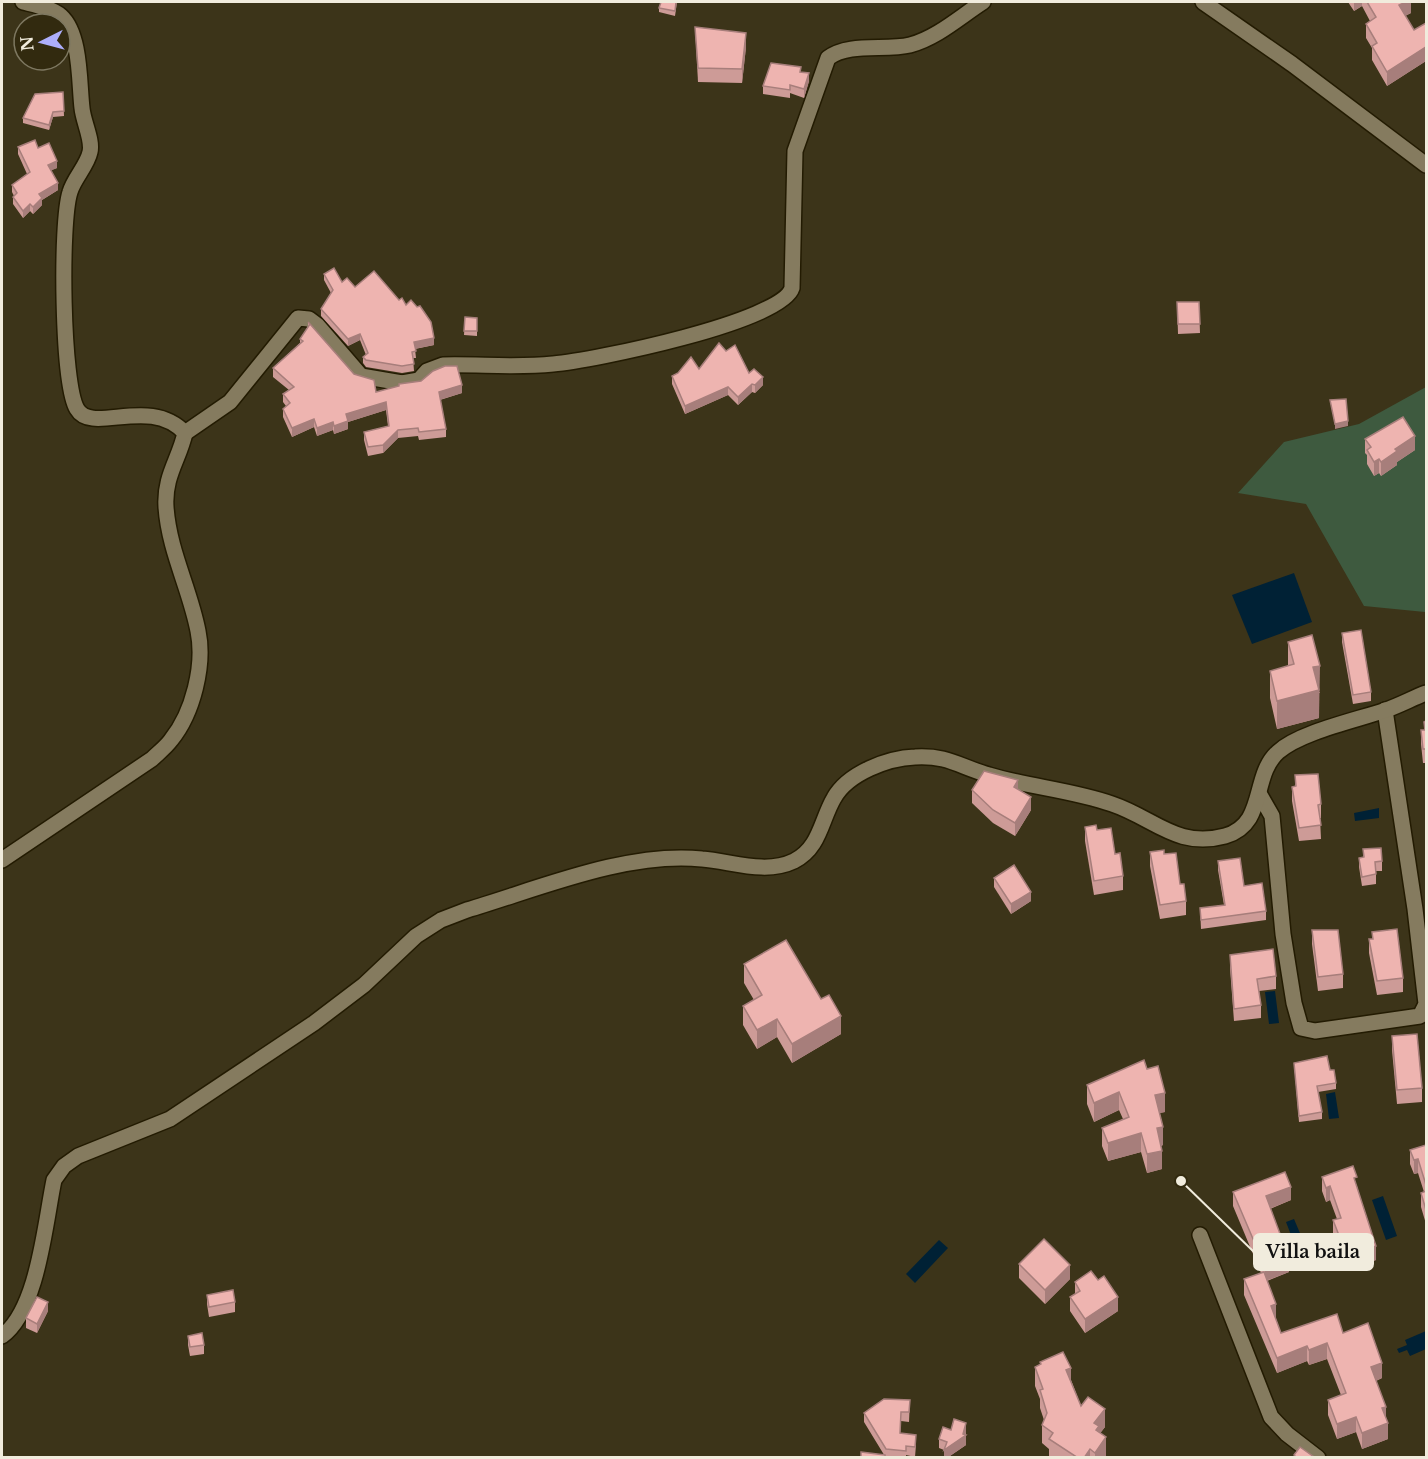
<svg xmlns="http://www.w3.org/2000/svg" width="1428" height="1459" viewBox="0 0 1428 1459" font-family="'Libre Baskerville',serif">
  <style>
    .green { fill: #3e5a3f }
    .water { fill: #002135 }
    .lines { fill: none; stroke-linecap: round; stroke-linejoin: round }
    .minor-casing { stroke: #231b02; stroke-width: 18 }
    .minor { stroke: #857b5f; stroke-width: 15 }
    .wall { fill: #cd9b97 }
    .shaded-wall { fill: #a77e7b }
    .building { fill: #eeb4b0; stroke: #a77e7b; stroke-width: 1.5 }
    .leader { fill: none; stroke: #f1ecdd; stroke-width: 2 }
    .callout-dot { fill: #f1ecdd; stroke: #322a0f; stroke-width: 2 }
    .callout { fill: #f1ecdd; stroke: #f1ecdd; stroke-width: 2 }
    .callout-label { font-size: 18px; text-anchor: middle; font-weight: bold; fill: #111 }
  </style>
  <rect width="100%" height="100%" fill="#3c3419"/>
  <path class="green" d="M 1426,387 L 1426,609 L 1425,612 L 1364,606 L 1306,504 L 1238,493 L 1284,442 L 1359,424 Z"/>
  <g class="water">
    <path d="M 1294,573 L 1312,622 L 1252,644 L 1232,595 Z"/>
    <path d="M 1379,808 L 1379,818 L 1355,821 L 1354,813 Z"/>
    <path d="M 1275,991 L 1279,1023 L 1269,1024 L 1265,992 Z"/>
    <path d="M 1335,1092 L 1339,1118 L 1329,1119 L 1326,1094 Z"/>
    <path d="M 1383,1196 L 1397,1236 L 1386,1240 L 1372,1200 Z"/>
    <path d="M 1294,1219 L 1305,1245 L 1296,1248 L 1286,1222 Z"/>
    <path d="M 939,1240 L 948,1248 L 915,1283 L 906,1274 Z"/>
    <path d="M 1426,1331 L 1426,1349 L 1410,1356 L 1407,1350 L 1399,1353 L 1397,1349 L 1407,1345 L 1405,1340 Z"/>
  </g>
  <g class="lines">
    <g class="minor-casing">
      <g id="minor">
        <path d="M 1203,2 L 1292,64 L 1426,165"/>
        <path d="M 185,433 L 230,402 L 298,318 L 309,319 L 317,325 L 361,376 L 402,383 L 419,380 L 427,371 L 443,365 C 479,364 516,368 553,364 C 591,361 782,322 792,288 L 795,151 L 828,58 C 849,42 885,51 910,45 C 937,38 961,16 983,2"/>
        <path d="M 1260,795 L 1272,816 L 1283,934 L 1294,1003 L 1301,1028 L 1315,1031 L 1420,1016 L 1426,1004 L 1415,909 L 1385,710"/>
        <path d="M 2,860 L 152,759 C 158,753 166,747 171,740 C 193,713 205,665 198,631 C 190,589 169,551 166,507 C 164,476 179,460 185,433 C 150,395 92,435 77,409 C 62,384 60,223 70,192 C 74,178 87,166 90,152 C 93,140 83,121 82,108 C 79,83 81,34 61,16 C 52,8 35,5 23,2"/>
        <path d="M 1200,1235 L 1271,1417 L 1287,1434 L 1318,1458"/>
        <path d="M 2,1336 C 38,1310 45,1223 54,1180 L 64,1166 L 78,1156 L 170,1119 L 314,1023 L 364,985 L 416,936 L 441,920 L 467,910 C 538,889 627,851 702,859 C 731,861 765,875 794,861 C 820,848 821,820 834,798 C 848,773 888,758 915,757 C 948,755 960,767 989,775 C 1029,787 1072,790 1112,804 C 1154,818 1177,849 1225,836 C 1267,824 1251,776 1278,752 C 1300,732 1357,720 1386,710 C 1400,705 1413,698 1426,693"/>
      </g>
    </g>
    <use href="#minor" class="minor"/>
  </g>
  <g class="wall">
    <path d="M 677,2 L 675,16 L 659,12 L 659,8 Z"/>
    <path d="M 1348,2 L 1411,2 L 1411,13 L 1405,16 L 1414,30 L 1426,24 L 1426,61 L 1387,86 L 1372,60 L 1372,48 L 1366,38 L 1366,24 L 1370,21 L 1362,6 L 1354,11 Z"/>
    <path d="M 695,27 L 746,47 L 742,83 L 698,82 Z"/>
    <path d="M 801,72 L 809,81 L 804,98 L 790,93 L 790,98 L 763,94 L 763,86 Z"/>
    <path d="M 63,92 L 64,116 L 53,117 L 49,130 L 23,123 L 23,118 Z"/>
    <path d="M 18,147 L 38,148 L 57,168 L 51,170 L 58,190 L 42,200 L 42,205 L 33,214 L 30,211 L 23,218 L 13,204 L 13,197 L 14,196 L 12,192 L 12,185 L 27,174 L 18,154 Z"/>
    <path d="M 324,274 L 355,287 L 399,300 L 406,305 L 434,345 L 415,349 L 416,358 L 413,358 L 414,371 L 402,373 L 366,367 L 363,363 L 363,357 L 366,355 L 360,340 L 348,346 L 321,316 L 321,309 L 331,293 L 324,280 Z"/>
    <path d="M 1177,302 L 1199,302 L 1200,333 L 1178,334 Z"/>
    <path d="M 465,317 L 477,318 L 477,336 L 464,335 Z"/>
    <path d="M 308,322 L 354,374 L 376,392 L 462,393 L 440,400 L 446,429 L 446,437 L 419,440 L 418,436 L 398,438 L 383,453 L 368,456 L 364,440 L 364,432 L 388,426 L 386,410 L 348,422 L 348,429 L 334,434 L 333,430 L 317,436 L 314,427 L 292,437 L 283,417 L 283,409 L 286,406 L 283,402 L 283,394 L 289,390 L 273,377 L 273,368 L 300,343 L 300,339 L 308,327 Z"/>
    <path d="M 699,369 L 749,373 L 763,385 L 755,393 L 752,392 L 738,405 L 728,395 L 685,414 L 672,384 L 672,376 Z"/>
    <path d="M 1365,439 L 1415,450 L 1397,462 L 1397,465 L 1381,476 L 1379,473 L 1374,476 L 1367,464 L 1367,455 L 1365,453 Z"/>
    <path d="M 1342,633 L 1371,692 L 1371,701 L 1353,704 L 1342,642 Z"/>
    <path d="M 1288,642 L 1320,693 L 1319,693 L 1319,718 L 1277,729 L 1270,698 L 1270,671 L 1288,666 Z"/>
    <path d="M 1426,721 L 1426,763 L 1423,763 L 1421,744 L 1421,730 L 1424,730 L 1424,722 Z"/>
    <path d="M 1295,775 L 1321,804 L 1321,818 L 1320,818 L 1321,839 L 1299,841 L 1292,801 L 1292,787 L 1295,786 Z"/>
    <path d="M 972,790 L 1031,810 L 1015,836 L 993,823 L 972,803 Z"/>
    <path d="M 1085,827 L 1097,830 L 1115,854 L 1123,876 L 1123,890 L 1094,895 L 1085,841 Z"/>
    <path d="M 1363,849 L 1382,861 L 1382,871 L 1376,871 L 1376,884 L 1362,886 L 1359,867 L 1359,858 L 1363,857 Z"/>
    <path d="M 1150,852 L 1164,854 L 1186,901 L 1186,915 L 1160,919 L 1150,866 Z"/>
    <path d="M 1218,861 L 1244,886 L 1266,911 L 1266,920 L 1201,929 L 1200,908 L 1224,905 L 1218,870 Z"/>
    <path d="M 994,878 L 1031,901 L 1011,914 L 994,887 Z"/>
    <path d="M 1312,930 L 1343,974 L 1343,988 L 1318,991 L 1312,944 Z"/>
    <path d="M 1372,932 L 1403,978 L 1403,992 L 1377,995 L 1369,953 L 1369,939 L 1372,939 Z"/>
    <path d="M 1230,955 L 1276,976 L 1276,989 L 1259,991 L 1261,1005 L 1261,1018 L 1234,1021 L 1230,968 Z"/>
    <path d="M 744,964 L 841,1034 L 792,1063 L 777,1037 L 757,1049 L 743,1025 L 743,1006 L 754,1000 L 744,983 Z"/>
    <path d="M 1392,1036 L 1422,1088 L 1422,1102 L 1397,1104 L 1392,1050 Z"/>
    <path d="M 1294,1063 L 1330,1070 L 1336,1083 L 1336,1089 L 1318,1092 L 1322,1112 L 1322,1119 L 1299,1122 Z"/>
    <path d="M 1147,1069 L 1165,1112 L 1159,1113 L 1163,1145 L 1161,1146 L 1162,1169 L 1147,1173 L 1141,1152 L 1108,1161 L 1102,1146 L 1102,1128 L 1123,1119 L 1119,1110 L 1094,1122 L 1087,1104 L 1087,1085 Z"/>
    <path d="M 1426,1145 L 1426,1224 L 1421,1207 L 1421,1193 L 1424,1192 L 1418,1173 L 1414,1174 L 1410,1164 L 1410,1150 Z"/>
    <path d="M 1322,1177 L 1357,1186 L 1376,1260 L 1347,1270 L 1333,1234 L 1333,1220 L 1337,1219 L 1330,1200 L 1326,1202 L 1322,1191 Z"/>
    <path d="M 1233,1192 L 1291,1200 L 1270,1209 L 1289,1272 L 1267,1281 L 1276,1319 L 1281,1333 L 1343,1333 L 1382,1378 L 1376,1381 L 1386,1417 L 1388,1439 L 1362,1449 L 1356,1432 L 1337,1439 L 1328,1415 L 1328,1400 L 1341,1395 L 1327,1359 L 1309,1365 L 1307,1361 L 1277,1373 L 1244,1295 L 1244,1279 L 1261,1273 L 1233,1206 Z"/>
    <path d="M 1019,1264 L 1070,1279 L 1045,1304 L 1019,1278 Z"/>
    <path d="M 1075,1282 L 1118,1311 L 1085,1333 L 1070,1311 L 1070,1297 L 1075,1294 Z"/>
    <path d="M 207,1295 L 235,1302 L 235,1312 L 209,1317 L 207,1304 Z"/>
    <path d="M 48,1311 L 37,1333 L 26,1328 L 26,1318 Z"/>
    <path d="M 188,1336 L 204,1345 L 204,1354 L 190,1356 L 188,1345 Z"/>
    <path d="M 1040,1362 L 1071,1380 L 1081,1406 L 1105,1427 L 1100,1433 L 1106,1456 L 1104,1458 L 1049,1458 L 1049,1449 L 1042,1443 L 1042,1425 L 1044,1420 L 1040,1408 L 1040,1399 L 1035,1386 L 1035,1367 L 1040,1365 Z"/>
    <path d="M 910,1400 L 909,1422 L 901,1421 L 900,1433 L 916,1445 L 915,1457 L 906,1455 L 906,1458 L 886,1458 L 864,1422 L 864,1413 Z"/>
    <path d="M 951,1430 L 966,1433 L 966,1445 L 947,1458 L 944,1458 L 944,1450 L 939,1448 L 939,1439 Z"/>
  </g>
  <g class="shaded-wall">
    <path d="M 1354,2 L 1362,2 L 1362,6 L 1354,11 Z"/>
    <path d="M 1406,2 L 1411,2 L 1411,13 L 1399,19 L 1399,5 Z"/>
    <path d="M 746,33 L 746,47 L 742,83 L 742,69 Z"/>
    <path d="M 1426,47 L 1426,61 L 1387,86 L 1387,72 Z"/>
    <path d="M 809,73 L 809,81 L 804,98 L 804,89 Z"/>
    <path d="M 53,112 L 53,117 L 49,130 L 49,125 Z"/>
    <path d="M 57,161 L 57,168 L 48,172 L 48,165 Z"/>
    <path d="M 58,183 L 58,190 L 42,200 L 42,205 L 33,214 L 33,207 L 39,194 Z"/>
    <path d="M 30,204 L 30,211 L 23,218 L 23,211 Z"/>
    <path d="M 360,334 L 360,340 L 348,346 L 348,339 Z"/>
    <path d="M 434,338 L 434,345 L 414,349 L 414,342 Z"/>
    <path d="M 763,377 L 763,385 L 755,393 L 755,385 Z"/>
    <path d="M 752,384 L 752,392 L 738,405 L 738,397 Z"/>
    <path d="M 462,385 L 462,393 L 439,400 L 439,392 Z"/>
    <path d="M 728,387 L 728,395 L 685,414 L 685,406 Z"/>
    <path d="M 386,402 L 386,410 L 348,422 L 348,429 L 334,434 L 334,426 L 346,414 Z"/>
    <path d="M 314,419 L 314,427 L 292,437 L 292,428 Z"/>
    <path d="M 1348,421 L 1348,426 L 1335,429 L 1335,424 Z"/>
    <path d="M 333,422 L 333,430 L 317,436 L 317,428 Z"/>
    <path d="M 398,430 L 398,438 L 383,453 L 383,445 Z"/>
    <path d="M 1415,436 L 1415,450 L 1397,462 L 1397,465 L 1381,476 L 1381,462 L 1395,449 Z"/>
    <path d="M 1379,459 L 1379,473 L 1374,476 L 1374,462 Z"/>
    <path d="M 1320,666 L 1319,718 L 1277,729 L 1277,701 L 1313,667 Z"/>
    <path d="M 1018,780 L 1018,792 L 1014,787 Z"/>
    <path d="M 1031,797 L 1031,810 L 1015,836 L 1015,823 Z"/>
    <path d="M 1031,892 L 1031,901 L 1011,914 L 1011,904 Z"/>
    <path d="M 841,1016 L 841,1034 L 792,1063 L 792,1044 Z"/>
    <path d="M 777,1019 L 777,1037 L 757,1049 L 757,1030 Z"/>
    <path d="M 1119,1092 L 1119,1110 L 1094,1122 L 1094,1103 Z"/>
    <path d="M 1165,1093 L 1165,1112 L 1155,1114 L 1155,1095 Z"/>
    <path d="M 1163,1127 L 1163,1145 L 1157,1147 L 1157,1128 Z"/>
    <path d="M 1141,1133 L 1141,1152 L 1108,1161 L 1108,1143 Z"/>
    <path d="M 1162,1151 L 1162,1169 L 1147,1173 L 1147,1154 Z"/>
    <path d="M 1418,1159 L 1418,1173 L 1414,1174 L 1414,1160 Z"/>
    <path d="M 1330,1186 L 1330,1200 L 1326,1202 L 1326,1188 Z"/>
    <path d="M 1291,1187 L 1291,1200 L 1266,1210 L 1266,1196 Z"/>
    <path d="M 1376,1246 L 1376,1260 L 1347,1270 L 1347,1256 Z"/>
    <path d="M 1289,1258 L 1289,1272 L 1265,1281 L 1265,1267 Z"/>
    <path d="M 1070,1265 L 1070,1279 L 1045,1304 L 1045,1290 Z"/>
    <path d="M 1118,1297 L 1118,1311 L 1085,1333 L 1085,1319 Z"/>
    <path d="M 48,1302 L 48,1311 L 37,1333 L 37,1324 Z"/>
    <path d="M 1276,1304 L 1276,1320 L 1271,1306 Z"/>
    <path d="M 1327,1343 L 1327,1359 L 1309,1365 L 1309,1350 Z"/>
    <path d="M 1307,1346 L 1307,1361 L 1277,1373 L 1277,1358 Z"/>
    <path d="M 1382,1363 L 1382,1378 L 1371,1383 L 1371,1367 Z"/>
    <path d="M 1071,1368 L 1071,1387 L 1066,1370 Z"/>
    <path d="M 1386,1407 L 1386,1422 L 1382,1408 Z"/>
    <path d="M 1105,1409 L 1105,1427 L 1099,1435 L 1099,1444 L 1094,1423 Z"/>
    <path d="M 1356,1417 L 1356,1432 L 1337,1439 L 1337,1424 Z"/>
    <path d="M 966,1423 L 966,1433 L 965,1436 L 966,1435 L 966,1445 L 947,1458 L 944,1458 L 944,1450 L 963,1434 Z"/>
    <path d="M 1388,1423 L 1388,1439 L 1362,1449 L 1362,1433 Z"/>
    <path d="M 1106,1437 L 1106,1456 L 1104,1458 L 1095,1458 L 1095,1453 Z"/>
    <path d="M 1090,1449 L 1090,1458 L 1084,1458 Z"/>
  </g>
  <g class="building">
    <path d="M 661,2 L 676,2 L 675,11 L 659,8 Z"/>
    <path d="M 1367,2 L 1406,2 L 1399,5 L 1414,30 L 1426,23 L 1426,47 L 1387,72 L 1372,46 L 1377,43 L 1366,24 L 1376,17 Z"/>
    <path d="M 695,27 L 746,33 L 742,69 L 698,68 Z"/>
    <path d="M 771,63 L 801,67 L 800,72 L 809,73 L 804,89 L 790,85 L 790,90 L 763,86 Z"/>
    <path d="M 63,92 L 64,111 L 53,112 L 49,125 L 23,118 L 35,94 Z"/>
    <path d="M 35,140 L 38,148 L 49,143 L 57,161 L 48,165 L 58,183 L 39,194 L 42,198 L 33,207 L 30,204 L 23,211 L 13,197 L 17,193 L 12,185 L 30,172 L 18,147 Z"/>
    <path d="M 334,268 L 342,282 L 347,278 L 355,287 L 374,271 L 399,300 L 402,298 L 406,305 L 411,300 L 417,307 L 420,306 L 431,322 L 434,338 L 414,342 L 416,351 L 412,352 L 414,364 L 402,366 L 366,360 L 363,357 L 368,353 L 360,334 L 348,339 L 321,309 L 333,290 L 324,274 Z"/>
    <path d="M 1177,302 L 1199,302 L 1200,324 L 1178,324 Z"/>
    <path d="M 465,317 L 477,318 L 477,331 L 464,331 Z"/>
    <path d="M 308,322 L 310,324 L 354,374 L 374,380 L 376,392 L 399,386 L 399,384 L 421,381 L 433,371 L 445,366 L 457,366 L 462,385 L 439,392 L 446,429 L 419,432 L 418,428 L 398,430 L 383,445 L 368,447 L 364,432 L 389,426 L 386,402 L 346,414 L 348,421 L 334,426 L 333,422 L 317,428 L 314,419 L 292,428 L 283,409 L 290,403 L 283,394 L 294,387 L 273,368 L 303,341 L 300,339 L 310,324 Z"/>
    <path d="M 719,343 L 726,351 L 735,345 L 749,373 L 754,369 L 763,377 L 755,385 L 752,384 L 738,397 L 728,387 L 685,406 L 672,376 L 678,373 L 691,357 L 699,369 Z"/>
    <path d="M 1346,399 L 1348,421 L 1335,424 L 1330,400 Z"/>
    <path d="M 1403,417 L 1415,436 L 1395,449 L 1397,451 L 1381,462 L 1379,459 L 1374,462 L 1367,450 L 1371,447 L 1365,439 Z"/>
    <path d="M 1361,630 L 1371,692 L 1353,695 L 1342,633 Z"/>
    <path d="M 1312,635 L 1320,666 L 1313,667 L 1319,690 L 1277,701 L 1270,671 L 1294,664 L 1288,642 Z"/>
    <path d="M 1426,721 L 1426,749 L 1423,749 L 1421,730 L 1425,730 L 1424,722 Z"/>
    <path d="M 984,771 L 1018,780 L 1014,787 L 1031,797 L 1015,823 L 993,810 L 972,790 Z"/>
    <path d="M 1318,774 L 1321,804 L 1318,805 L 1321,825 L 1299,828 L 1292,787 L 1296,786 L 1295,775 Z"/>
    <path d="M 1096,825 L 1097,830 L 1111,828 L 1115,854 L 1120,853 L 1123,876 L 1094,881 L 1085,827 Z"/>
    <path d="M 1381,848 L 1382,861 L 1375,862 L 1376,874 L 1362,877 L 1359,858 L 1364,857 L 1363,849 Z"/>
    <path d="M 1164,850 L 1164,854 L 1176,853 L 1180,884 L 1184,884 L 1186,901 L 1160,905 L 1150,852 Z"/>
    <path d="M 1240,858 L 1244,886 L 1262,883 L 1266,911 L 1201,920 L 1200,908 L 1225,905 L 1218,861 Z"/>
    <path d="M 1014,865 L 1031,892 L 1011,904 L 994,878 Z"/>
    <path d="M 1397,929 L 1403,978 L 1377,981 L 1369,939 L 1373,939 L 1372,932 Z"/>
    <path d="M 1312,930 L 1338,930 L 1343,974 L 1318,977 Z"/>
    <path d="M 786,940 L 821,999 L 829,995 L 841,1016 L 792,1044 L 777,1019 L 757,1030 L 743,1006 L 762,995 L 744,964 Z"/>
    <path d="M 1273,949 L 1276,976 L 1257,979 L 1261,1005 L 1234,1009 L 1230,955 Z"/>
    <path d="M 1417,1034 L 1422,1088 L 1397,1090 L 1392,1036 Z"/>
    <path d="M 1327,1056 L 1330,1070 L 1334,1070 L 1336,1083 L 1317,1086 L 1322,1112 L 1299,1116 L 1294,1063 Z"/>
    <path d="M 1144,1060 L 1147,1069 L 1158,1066 L 1165,1093 L 1155,1095 L 1163,1127 L 1157,1128 L 1162,1151 L 1147,1154 L 1141,1133 L 1108,1143 L 1102,1128 L 1129,1117 L 1119,1092 L 1094,1103 L 1087,1085 Z"/>
    <path d="M 1426,1145 L 1426,1185 L 1418,1159 L 1414,1160 L 1410,1150 Z"/>
    <path d="M 1353,1166 L 1357,1177 L 1354,1178 L 1376,1246 L 1347,1256 L 1333,1220 L 1341,1218 L 1330,1186 L 1326,1188 L 1322,1177 Z"/>
    <path d="M 1285,1172 L 1291,1187 L 1266,1196 L 1289,1258 L 1265,1267 L 1233,1192 Z"/>
    <path d="M 1426,1191 L 1426,1210 L 1421,1193 Z"/>
    <path d="M 1044,1239 L 1070,1265 L 1045,1290 L 1019,1264 Z"/>
    <path d="M 1091,1271 L 1098,1280 L 1104,1276 L 1118,1297 L 1085,1319 L 1070,1297 L 1080,1291 L 1075,1282 Z"/>
    <path d="M 1264,1272 L 1276,1304 L 1271,1306 L 1281,1333 L 1337,1314 L 1343,1333 L 1368,1323 L 1382,1363 L 1371,1367 L 1386,1407 L 1382,1408 L 1388,1423 L 1362,1433 L 1356,1417 L 1337,1424 L 1328,1400 L 1346,1393 L 1327,1343 L 1309,1350 L 1307,1346 L 1277,1358 L 1244,1279 Z"/>
    <path d="M 233,1290 L 235,1302 L 209,1307 L 207,1295 Z"/>
    <path d="M 37,1297 L 48,1302 L 37,1324 L 26,1318 Z"/>
    <path d="M 202,1333 L 204,1345 L 190,1347 L 188,1336 Z"/>
    <path d="M 1063,1352 L 1071,1368 L 1066,1370 L 1081,1406 L 1088,1397 L 1105,1409 L 1094,1423 L 1099,1426 L 1096,1430 L 1106,1437 L 1095,1453 L 1090,1449 L 1084,1458 L 1078,1458 L 1049,1439 L 1053,1433 L 1042,1425 L 1047,1413 L 1040,1390 L 1043,1389 L 1035,1367 L 1041,1364 L 1040,1362 Z"/>
    <path d="M 884,1399 L 910,1400 L 909,1412 L 901,1412 L 900,1433 L 916,1435 L 915,1447 L 906,1446 L 906,1451 L 886,1449 L 864,1413 Z"/>
    <path d="M 954,1419 L 966,1423 L 963,1434 L 966,1435 L 944,1450 L 947,1442 L 939,1439 L 943,1427 L 951,1430 Z"/>
    <path d="M 1300,1447 L 1314,1457 L 1314,1458 L 1297,1458 L 1294,1455 Z"/>
    <path d="M 861,1452 L 885,1455 L 885,1458 L 861,1458 Z"/>
  </g>
  <path class="leader" d="M1181 1181L1254 1252"/>
  <circle class="callout-dot" cx="1181" cy="1181" r="6"/>
  <rect class="callout" x="1254" y="1234" width="119" height="36" rx="6"/>
  <g class="callout-label">
    <text x="1313" y="1258">Villa baila</text>
  </g>
  <rect width="1428" height="1459" fill="none" stroke="#f1ecdd" stroke-width="6"/>
  <g transform="translate(42 42) rotate(264)"><circle r="28" fill="#322a0f" stroke="#7e7861" stroke-width="1.5"/>
  <path d="M0-4.5L10 22L0 15L-10 22Z" fill="#adaefb"/>
  <text y="-9" font-size="16" font-weight="bold" text-anchor="middle" fill="#f1ecdd">N</text>
  </g>
</svg>
